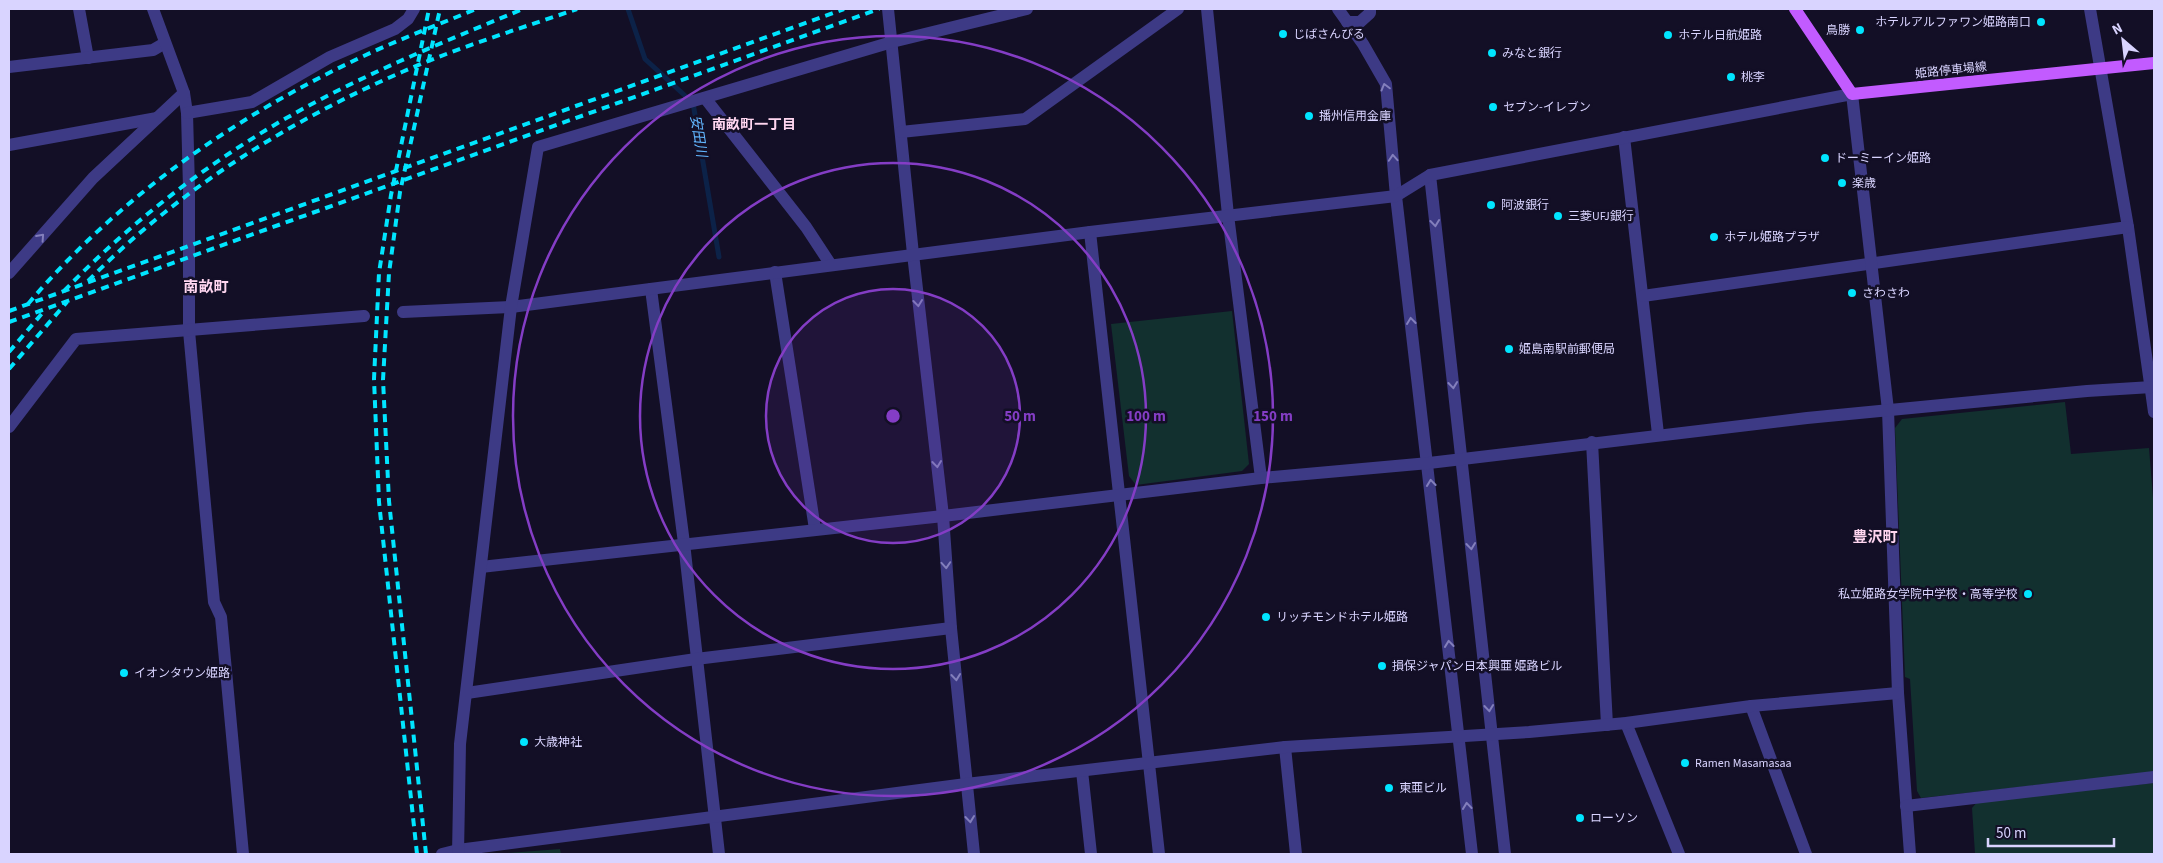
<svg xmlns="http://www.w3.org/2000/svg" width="2163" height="863" viewBox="0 0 2163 863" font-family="'Source Sans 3','Noto Sans JP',sans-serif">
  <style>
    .green { fill: #12302f }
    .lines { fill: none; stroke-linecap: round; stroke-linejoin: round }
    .stream { stroke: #0c2248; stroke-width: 5 }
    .minor { stroke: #3d3a85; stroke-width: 12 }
    .major { stroke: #c25bff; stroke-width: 12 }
    .rail { stroke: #00e5ff; stroke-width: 4; stroke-dasharray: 8 6; stroke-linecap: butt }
    .oneway { stroke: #837fbc }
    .ring { fill: none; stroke: #843dc5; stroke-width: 2.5 }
    .poi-dot { fill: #00e5ff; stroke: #130f26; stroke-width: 2 }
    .labels { text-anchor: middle; stroke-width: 5; stroke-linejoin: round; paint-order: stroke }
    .poi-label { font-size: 12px; fill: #d9d4ff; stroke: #130f26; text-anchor: start }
    .street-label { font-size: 12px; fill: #d9d4ff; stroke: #130f26 }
    .neighbourhood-label { font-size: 14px; font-weight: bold; fill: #ffd6f0; stroke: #130f26 }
    .water-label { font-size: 14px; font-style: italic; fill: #62b6ff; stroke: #130f26 }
    .quarter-label { font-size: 15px; font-weight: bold; fill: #ffd6f0; stroke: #130f26 }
    .centre { fill: #843dc5; stroke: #130f26; stroke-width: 2.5 }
    .ring-label { font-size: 15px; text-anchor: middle; font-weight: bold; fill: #843dc5; stroke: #130f26; stroke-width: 5; stroke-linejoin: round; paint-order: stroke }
  </style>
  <rect width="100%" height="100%" fill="#130f26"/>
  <g class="green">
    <path d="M 1232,311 L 1249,464 L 1242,471 L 1136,485 L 1129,476 L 1111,324 Z"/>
    <path d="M 2065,402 L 2071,454 L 2149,448 L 2154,510 L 2154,772 L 1921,798 L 1917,791 L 1910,679 L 1905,677 L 1895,428 L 1902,419 Z"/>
    <path d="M 2154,783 L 2154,854 L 1975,854 L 1972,808 L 1977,802 Z"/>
    <path d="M 560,849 L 561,854 L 495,854 Z"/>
  </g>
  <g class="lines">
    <path class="stream" d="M 628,9 L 645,59 L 693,103 L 719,257"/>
    <g class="minor">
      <path d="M 79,9 L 88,58"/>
      <path d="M 888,9 L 913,254 L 943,516 L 951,628 L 974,854"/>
      <path d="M 1207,9 L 1228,215 L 1261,478"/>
      <path d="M 1338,9 L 1363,44 L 1386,84 L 1396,196 L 1472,854"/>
      <path d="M 2090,9 L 2128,227 L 2154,412"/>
      <path d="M 1347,22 L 1360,22 L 1370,13 L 1370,9"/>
      <path d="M 9,67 L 153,50 L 165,43"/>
      <path d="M 184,93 L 187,113 L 189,188 L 189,331 L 214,602 L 221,617 L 243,854"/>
      <path d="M 705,98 L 806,227 L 831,265"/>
      <path d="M 187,113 L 252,102 L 330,57 L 395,29 L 408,19 L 414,9"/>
      <path d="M 901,132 L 1025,119 L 1178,9"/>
      <path d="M 1624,137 L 1658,434"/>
      <path d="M 9,145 L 157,118"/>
      <path d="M 1430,175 L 1505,854"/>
      <path d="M 1090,232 L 1159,854"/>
      <path d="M 775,272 L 815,529"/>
      <path d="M 9,273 L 93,178 L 184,93 L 153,9"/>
      <path d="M 651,289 L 684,543 L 719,854"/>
      <path d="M 1643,296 L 2128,227"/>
      <path d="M 403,312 L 511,307 L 1090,232 L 1396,196 L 1430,175 L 1852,94 L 1888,410 L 1898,693 L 1910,854"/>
      <path d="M 9,427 L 76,339 L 364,316"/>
      <path d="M 1592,442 L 1607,725"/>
      <path d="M 481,567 L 943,516 L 1261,478 L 1429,463 L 1807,418 L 2087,391 L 2152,387"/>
      <path d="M 467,693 L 696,659 L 951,628"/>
      <path d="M 1751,706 L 1806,854"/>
      <path d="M 1626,723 L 1679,854"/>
      <path d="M 1285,747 L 1296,854"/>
      <path d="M 1082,771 L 1091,854"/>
      <path d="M 1906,806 L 2154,777"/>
      <path d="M 442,854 L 458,850 L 966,784 L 1285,747 L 1529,732 L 1626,723 L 1751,706 L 1898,693"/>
      <path d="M 458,854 L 460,744 L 511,307 L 538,147 L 892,42 L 1027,9"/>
    </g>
    <path class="major" d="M 1795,9 L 1852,94 L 2154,63"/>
    <g class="rail">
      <path d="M 88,281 C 177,191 287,122 402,72 C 459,47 519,29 577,9"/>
      <path d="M 64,291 C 124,229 192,175 266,130 C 347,81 436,45 523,9"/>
      <path d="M 28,304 C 114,202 227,122 347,64 C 389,43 433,27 476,9"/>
      <path d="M 9,311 L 844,9"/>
      <path d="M 9,322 L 879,9"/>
      <path d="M 9,352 L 45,310"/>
      <path d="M 9,369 L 67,302"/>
      <path d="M 417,854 L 379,502 L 374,379 L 379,273 L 391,195 L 429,9"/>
      <path d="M 426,854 L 389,501 L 383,380 L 389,273 L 400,192 L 440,9"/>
    </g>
  </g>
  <defs><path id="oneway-chevron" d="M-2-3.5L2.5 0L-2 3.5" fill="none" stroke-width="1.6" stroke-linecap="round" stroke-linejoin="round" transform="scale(1.25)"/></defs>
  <g class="oneway">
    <use href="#oneway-chevron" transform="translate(1385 87) rotate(-105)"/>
    <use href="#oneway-chevron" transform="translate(1393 158) rotate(-94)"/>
    <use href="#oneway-chevron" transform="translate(1435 223) rotate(84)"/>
    <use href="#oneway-chevron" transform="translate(41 237) rotate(-48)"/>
    <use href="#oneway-chevron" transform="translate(918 303) rotate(83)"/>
    <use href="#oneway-chevron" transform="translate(1411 321) rotate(-97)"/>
    <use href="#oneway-chevron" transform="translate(1453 385) rotate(84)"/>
    <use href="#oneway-chevron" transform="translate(937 464) rotate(83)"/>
    <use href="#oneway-chevron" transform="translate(1431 483) rotate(-96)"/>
    <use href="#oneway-chevron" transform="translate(1471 546) rotate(84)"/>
    <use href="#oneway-chevron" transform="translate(946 565) rotate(86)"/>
    <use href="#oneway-chevron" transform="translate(1449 644) rotate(-96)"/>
    <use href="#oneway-chevron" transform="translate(956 677) rotate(84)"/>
    <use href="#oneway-chevron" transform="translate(1489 708) rotate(84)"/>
    <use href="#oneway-chevron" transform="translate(1467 806) rotate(-96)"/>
    <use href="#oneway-chevron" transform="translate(970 819) rotate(84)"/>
  </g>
  <circle cx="893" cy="416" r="127" fill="#843dc5" fill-opacity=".12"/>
  <g class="ring">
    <circle cx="893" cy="416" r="127"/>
    <circle cx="893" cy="416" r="253"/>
    <circle cx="893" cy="416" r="380"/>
  </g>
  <g class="poi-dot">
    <circle cx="2041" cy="22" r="5"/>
    <circle cx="1860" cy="30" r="5"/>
    <circle cx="1283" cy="34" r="5"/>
    <circle cx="1668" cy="35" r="5"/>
    <circle cx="1492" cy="53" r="5"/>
    <circle cx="1731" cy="77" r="5"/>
    <circle cx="1493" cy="107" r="5"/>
    <circle cx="1309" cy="116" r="5"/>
    <circle cx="1825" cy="158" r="5"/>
    <circle cx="1842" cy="183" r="5"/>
    <circle cx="1491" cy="205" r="5"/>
    <circle cx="1558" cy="216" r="5"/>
    <circle cx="1714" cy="237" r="5"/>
    <circle cx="1852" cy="293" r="5"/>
    <circle cx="1509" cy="349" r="5"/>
    <circle cx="2028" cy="594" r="5"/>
    <circle cx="1266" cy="617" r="5"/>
    <circle cx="1382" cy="666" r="5"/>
    <circle cx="124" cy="673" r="5"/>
    <circle cx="524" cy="742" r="5"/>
    <circle cx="1685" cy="763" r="5"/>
    <circle cx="1389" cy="788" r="5"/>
    <circle cx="1580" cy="818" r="5"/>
  </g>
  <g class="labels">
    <g class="poi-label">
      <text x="2031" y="26" text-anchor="end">ホテルアルファワン姫路南口</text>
      <text x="1850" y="34" text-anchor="end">鳥勝</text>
      <text x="1293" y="38">じばさんびる</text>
      <text x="1678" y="39">ホテル日航姫路</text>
      <text x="1502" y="57">みなと銀行</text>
      <text x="1741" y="81">桃李</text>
      <text x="1503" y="111">セブン-イレブン</text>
      <text x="1319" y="120">播州信用金庫</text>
      <text x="1835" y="162">ドーミーイン姫路</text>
      <text x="1852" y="187">楽歳</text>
      <text x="1501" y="209">阿波銀行</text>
      <text x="1568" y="220">三菱UFJ銀行</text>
      <text x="1724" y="241">ホテル姫路プラザ</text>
      <text x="1862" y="297">さわさわ</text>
      <text x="1519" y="353">姫島南駅前郵便局</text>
      <text x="2018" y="598" text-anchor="end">私立姫路女学院中学校・高等学校</text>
      <text x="1276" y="621">リッチモンドホテル姫路</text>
      <text x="1392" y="670">損保ジャパン日本興亜 姫路ビル</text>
      <text x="134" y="677">イオンタウン姫路</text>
      <text x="534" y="746">大歳神社</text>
      <text x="1695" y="767">Ramen Masamasaa</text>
      <text x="1399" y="792">東亜ビル</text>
      <text x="1590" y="822">ローソン</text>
    </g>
    <g class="street-label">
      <text transform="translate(1951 70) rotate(-6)" y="4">姫路停車場線</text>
    </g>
    <g class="neighbourhood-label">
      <text x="754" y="129">南畝町一丁目</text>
    </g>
    <g class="water-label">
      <text transform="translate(699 136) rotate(81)" y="5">安田川</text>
    </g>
    <g class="quarter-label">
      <text x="206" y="292">南畝町</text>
      <text x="1875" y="542">豊沢町</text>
    </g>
  </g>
  <circle cx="893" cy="416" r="8" class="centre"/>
  <g class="ring-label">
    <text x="1020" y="421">50 m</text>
    <text x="1146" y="421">100 m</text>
    <text x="1273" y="421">150 m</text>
  </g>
  <rect width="2163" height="863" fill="none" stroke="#d9d4ff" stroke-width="20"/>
  <g transform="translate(2123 40) rotate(332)" stroke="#130f26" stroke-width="4" paint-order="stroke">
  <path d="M0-4L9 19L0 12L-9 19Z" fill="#d9d4ff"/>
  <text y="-8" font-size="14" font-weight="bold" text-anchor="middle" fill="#d9d4ff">N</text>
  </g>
  <path d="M1988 838v8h126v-8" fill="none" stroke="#d9d4ff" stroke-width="2.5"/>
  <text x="1996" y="838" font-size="15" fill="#d9d4ff" stroke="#130f26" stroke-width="4" paint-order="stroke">50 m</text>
</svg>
